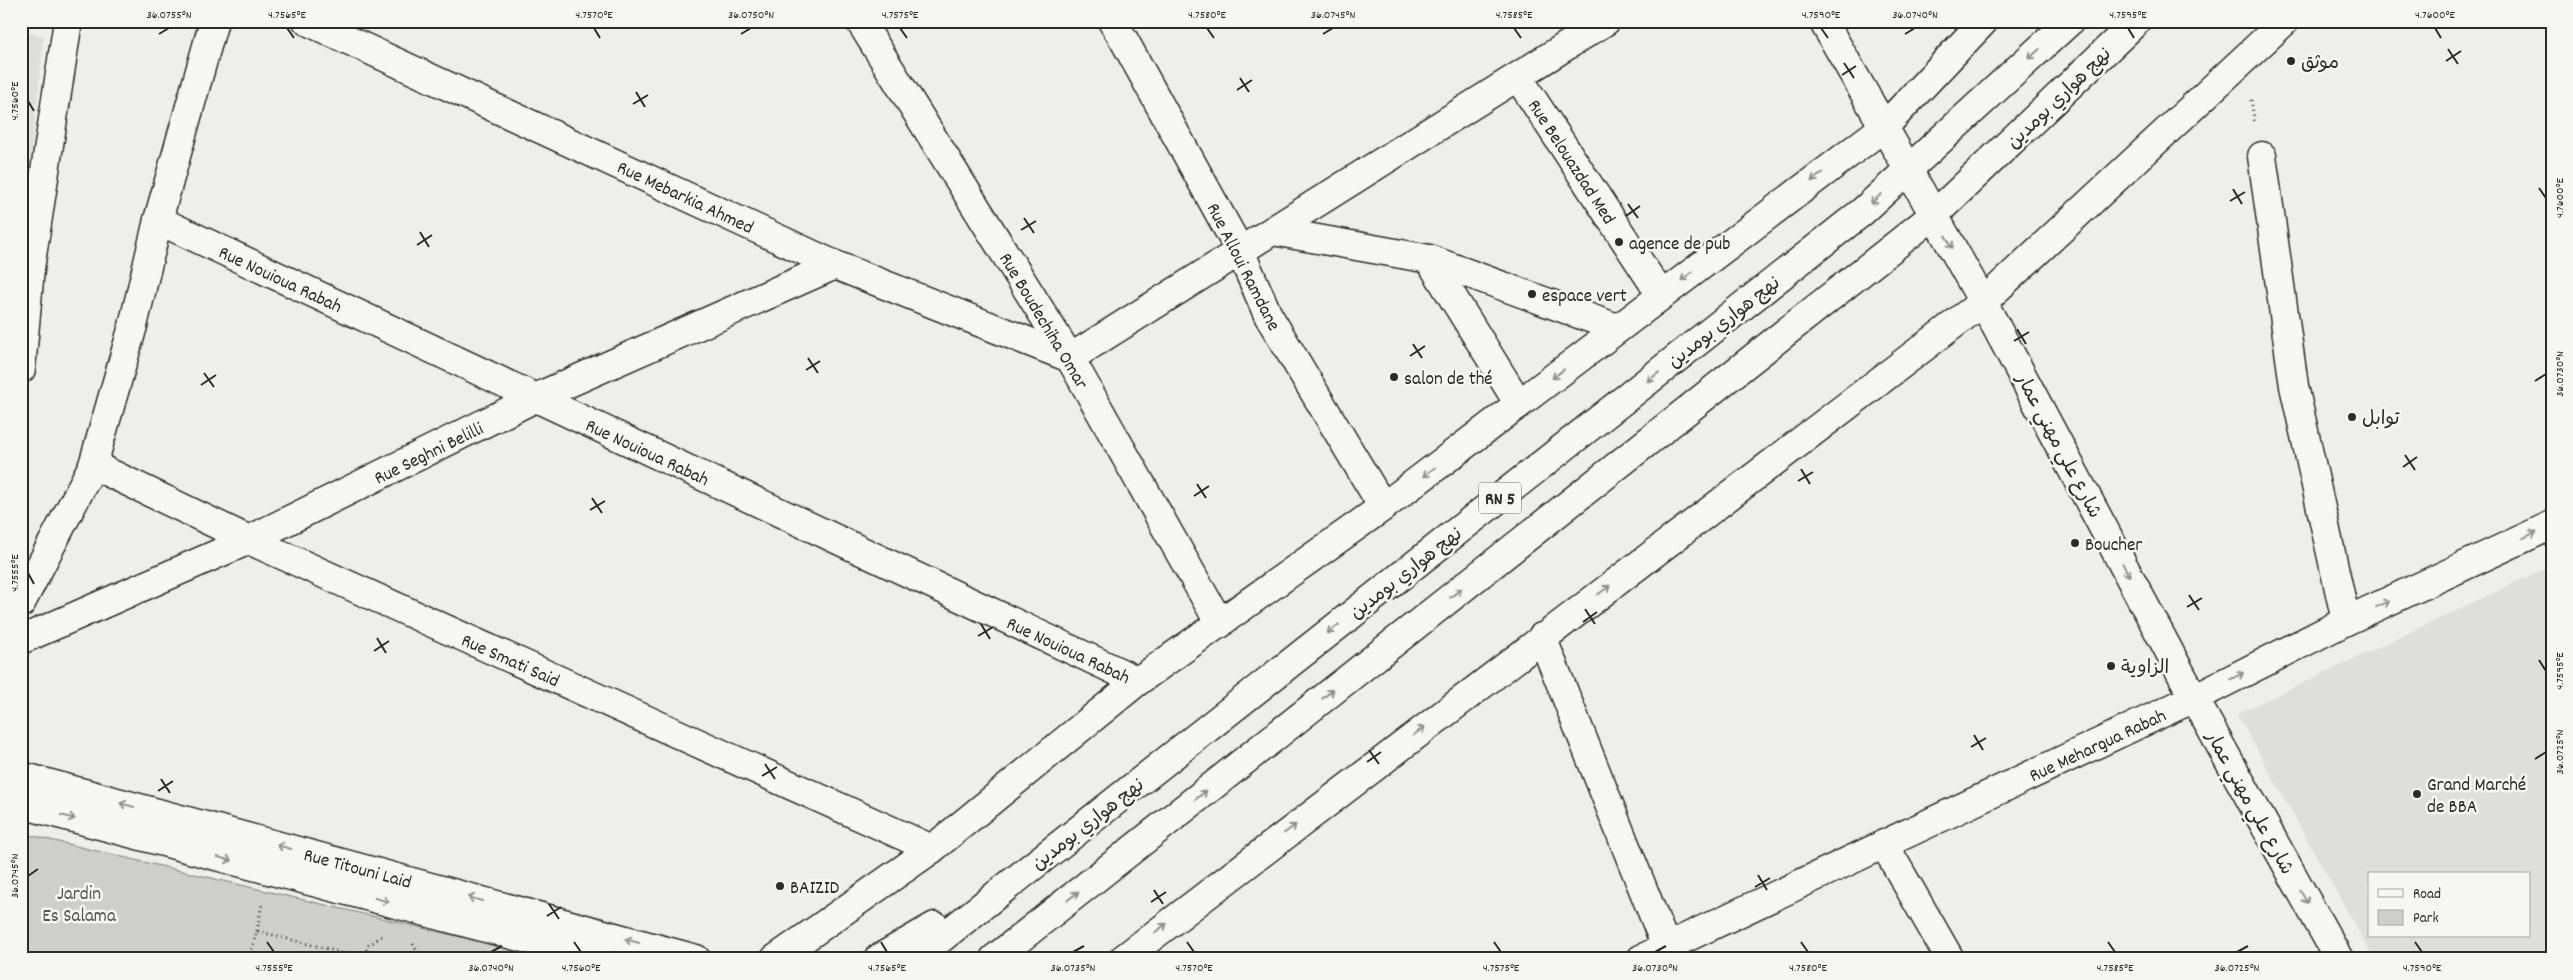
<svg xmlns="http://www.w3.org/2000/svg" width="2573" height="980" viewBox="0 0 2573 980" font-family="Dekko,'Playpen Sans Arabic',sans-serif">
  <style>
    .built { fill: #dededb; fill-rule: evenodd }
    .green { fill: #cececa; stroke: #7c7c7a }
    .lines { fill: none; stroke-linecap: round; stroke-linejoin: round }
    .street-casing { stroke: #2b2b2b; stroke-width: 31 }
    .secondary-casing { stroke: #2b2b2b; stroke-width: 31 }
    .primary-casing { stroke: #2b2b2b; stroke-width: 31 }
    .path { stroke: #2b2b2b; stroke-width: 3; stroke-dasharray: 1 4; stroke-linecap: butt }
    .street { stroke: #f6f6f2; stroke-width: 28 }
    .secondary { stroke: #f6f6f2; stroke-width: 28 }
    .primary { stroke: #f6f6f2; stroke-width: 28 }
    .oneway { stroke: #90908e }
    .ticks { fill: none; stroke: #2b2b2b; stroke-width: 2 }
    .poi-dot { fill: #2b2b2b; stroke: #f6f6f2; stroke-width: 2 }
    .labels { text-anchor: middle; stroke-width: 5; stroke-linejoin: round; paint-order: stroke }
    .shield { fill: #f6f6f2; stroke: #686867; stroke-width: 1 }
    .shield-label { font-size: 18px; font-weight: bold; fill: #2b2b2b }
    .poi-label { font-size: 19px; fill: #2b2b2b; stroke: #f6f6f2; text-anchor: start }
    .street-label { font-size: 19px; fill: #2b2b2b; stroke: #f6f6f2 }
    .park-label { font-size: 19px; fill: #545453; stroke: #f6f6f2 }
    .neatline { fill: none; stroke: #2b2b2b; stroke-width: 2 }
    .ticks-label { font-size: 12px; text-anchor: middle; fill: #2b2b2b }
  </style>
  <rect width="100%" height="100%" fill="#eeeeea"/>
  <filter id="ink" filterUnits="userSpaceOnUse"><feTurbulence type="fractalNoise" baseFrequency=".02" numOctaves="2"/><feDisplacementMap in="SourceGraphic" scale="10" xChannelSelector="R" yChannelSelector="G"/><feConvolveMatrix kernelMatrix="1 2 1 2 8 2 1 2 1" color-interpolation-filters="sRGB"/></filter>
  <g filter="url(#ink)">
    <g class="built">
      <path d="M 21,31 L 44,36 L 21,247 Z"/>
      <path d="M 2552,565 L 2552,959 L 2374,959 L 2237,714 ZM 2369,874 L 2529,874 L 2529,936 L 2369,936 Z"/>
    </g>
    <path class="green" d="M 21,833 L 554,959 L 21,959 Z"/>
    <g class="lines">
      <g class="street-casing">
        <g id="street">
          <path d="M 307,21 L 835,265 L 1070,358 L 1606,21"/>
          <path d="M 860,21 L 1070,358 L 1220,624"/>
          <path d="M 1112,21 L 1124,40 L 1240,251 L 1268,315 L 1383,507"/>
          <path d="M 1823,21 L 1908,169"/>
          <path d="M 1518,77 L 1661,295"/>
          <path d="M 2262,156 L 2294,386 L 2346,621"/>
          <path d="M 158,220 L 1138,681"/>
          <path d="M 1273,231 L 1429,259 L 1617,328"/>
          <path d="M 1429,259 L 1519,404"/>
          <path d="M 21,369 L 30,269 L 68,21"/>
          <path d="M 93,465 L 249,540 L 932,849"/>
          <path d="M 21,603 L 93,465 L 133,326 L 158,220 L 214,21"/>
          <path d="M 1542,637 L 1671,959"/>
          <path d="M 21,640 L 249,540 L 535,398 L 835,265"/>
          <path d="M 21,776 L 696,959"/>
          <path d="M 21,804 L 602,959"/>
          <path d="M 1884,844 L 1950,959"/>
          <path d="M 775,959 L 932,849 L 1138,681 L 1383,507 L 1884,127 L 1984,21"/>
          <path d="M 1123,959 L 1983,302 L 2285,21"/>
          <path d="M 1641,959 L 2194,698 L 2346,621 L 2552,525"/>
        </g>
      </g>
      <g class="secondary-casing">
        <path id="secondary" d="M 1908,169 L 1983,302 L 2194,698 L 2339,959"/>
      </g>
      <g class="primary-casing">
        <g id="primary">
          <path d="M 878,959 L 935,926"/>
          <path d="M 915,959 L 1862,212 L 2070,21"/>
          <path d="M 994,959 L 1934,215 L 2137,21"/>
        </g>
      </g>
      <g class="path">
        <path d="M 2251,100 L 2255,124"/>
        <path d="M 257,931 L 262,904"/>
        <path d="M 413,944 L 421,959"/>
        <path d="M 249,959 L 257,931 L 363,958"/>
        <path d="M 362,959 L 369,945 L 382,936"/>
      </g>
      <use href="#street" class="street"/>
      <use href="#secondary" class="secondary"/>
      <use href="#primary" class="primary"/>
    </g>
    <defs><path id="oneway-shaft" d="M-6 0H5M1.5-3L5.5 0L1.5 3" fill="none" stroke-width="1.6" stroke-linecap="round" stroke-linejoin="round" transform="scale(1.25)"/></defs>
    <g class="oneway">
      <use href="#oneway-shaft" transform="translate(2034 54) rotate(138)"/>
      <use href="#oneway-shaft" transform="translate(1817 177) rotate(143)"/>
      <use href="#oneway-shaft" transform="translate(1876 199) rotate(137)"/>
      <use href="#oneway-shaft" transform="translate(1949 242) rotate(60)"/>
      <use href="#oneway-shaft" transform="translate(1687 276) rotate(143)"/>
      <use href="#oneway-shaft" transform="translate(1558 374) rotate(142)"/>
      <use href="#oneway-shaft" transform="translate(1653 377) rotate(142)"/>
      <use href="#oneway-shaft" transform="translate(1429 472) rotate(143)"/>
      <use href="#oneway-shaft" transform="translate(2530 535) rotate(-25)"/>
      <use href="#oneway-shaft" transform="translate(2126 570) rotate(62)"/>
      <use href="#oneway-shaft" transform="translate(1604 590) rotate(-37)"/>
      <use href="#oneway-shaft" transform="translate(1456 593) rotate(-38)"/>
      <use href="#oneway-shaft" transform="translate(2383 604) rotate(-25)"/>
      <use href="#oneway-shaft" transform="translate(1333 629) rotate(142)"/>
      <use href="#oneway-shaft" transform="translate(2237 676) rotate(-27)"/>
      <use href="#oneway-shaft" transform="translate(1328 694) rotate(-38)"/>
      <use href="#oneway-shaft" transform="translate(1419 731) rotate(-37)"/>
      <use href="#oneway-shaft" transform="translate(1201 795) rotate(-38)"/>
      <use href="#oneway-shaft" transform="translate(127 805) rotate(-165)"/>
      <use href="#oneway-shaft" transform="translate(68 817) rotate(15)"/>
      <use href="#oneway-shaft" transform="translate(1290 829) rotate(-37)"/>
      <use href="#oneway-shaft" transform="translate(284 847) rotate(-165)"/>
      <use href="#oneway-shaft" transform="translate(225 859) rotate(15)"/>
      <use href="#oneway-shaft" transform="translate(1073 896) rotate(-38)"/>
      <use href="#oneway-shaft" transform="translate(2304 897) rotate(61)"/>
      <use href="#oneway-shaft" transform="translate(475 899) rotate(-165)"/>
      <use href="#oneway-shaft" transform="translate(382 900) rotate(15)"/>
      <use href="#oneway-shaft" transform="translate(1161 928) rotate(-38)"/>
      <use href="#oneway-shaft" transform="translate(632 941) rotate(-165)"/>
    </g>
  </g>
  <path class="ticks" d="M 287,28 L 294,38M 594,28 L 600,38M 900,28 L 907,38M 1207,28 L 1214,38M 1514,28 L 1521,38M 1821,28 L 1828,38M 2128,28 L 2134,38M 2435,28 L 2441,38M 159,34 L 169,28M 741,34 L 751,28M 1323,34 L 1333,28M 1905,34 L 1915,28M 2448,49 L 2458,64M 2446,61 L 2461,51M 1844,63 L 1854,78M 1842,75 L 1856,66M 1240,78 L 1249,92M 1237,90 L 1252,80M 636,92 L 645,107M 28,101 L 34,111M 633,104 L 648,95M 2539,188 L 2546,198M 2233,189 L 2242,204M 2230,201 L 2245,192M 1628,204 L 1638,218M 1626,216 L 1640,206M 1024,218 L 1034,233M 1021,230 L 1036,221M 420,232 L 429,247M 417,245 L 432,235M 2017,329 L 2026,344M 2014,341 L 2029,332M 1413,344 L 1422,358M 1410,356 L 1425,346M 808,358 L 818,373M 806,370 L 820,361M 204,373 L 214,387M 2535,381 L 2546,374M 201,385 L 216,375M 2405,455 L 2415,470M 2403,467 L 2417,457M 1801,469 L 1810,484M 1798,481 L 1813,472M 1197,484 L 1206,498M 1194,496 L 1209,486M 592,498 L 602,513M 590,510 L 605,501M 28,573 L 34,584M 2189,595 L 2199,610M 2187,607 L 2202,598M 1585,609 L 1595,624M 1583,622 L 1597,612M 981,624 L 990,639M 978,636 L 993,627M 377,638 L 386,653M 374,651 L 389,641M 2539,660 L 2546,671M 1974,735 L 1983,750M 1971,747 L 1986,738M 1369,750 L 1379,764M 2535,759 L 2546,752M 1367,762 L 1381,752M 765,764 L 775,779M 762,776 L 777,767M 161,779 L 170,793M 158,791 L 173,781M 1758,875 L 1767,890M 28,876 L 38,869M 1755,887 L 1770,878M 1154,890 L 1163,904M 1151,902 L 1166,892M 549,904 L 559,919M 547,916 L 561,907M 267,942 L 274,952M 574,942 L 581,952M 881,942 L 887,952M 1187,942 L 1194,952M 1494,942 L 1501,952M 1801,942 L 1808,952M 2108,942 L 2115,952M 2415,942 L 2422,952M 491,952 L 502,946M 1073,952 L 1084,946M 1655,952 L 1666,946M 2237,952 L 2248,946"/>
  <g class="poi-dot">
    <circle cx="2291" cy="61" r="5"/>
    <circle cx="1619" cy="242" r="5"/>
    <circle cx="1532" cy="294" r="5"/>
    <circle cx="1394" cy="377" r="5"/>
    <circle cx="2352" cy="417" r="5"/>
    <circle cx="2075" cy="543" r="5"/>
    <circle cx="2111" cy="666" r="5"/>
    <circle cx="2417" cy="794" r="5"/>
    <circle cx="780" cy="886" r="5"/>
  </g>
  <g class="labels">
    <rect class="shield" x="1479" y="482.5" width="42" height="31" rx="4"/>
    <g class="shield-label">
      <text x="1500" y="504">RN 5</text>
    </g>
    <g class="poi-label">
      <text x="2301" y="68">موثق</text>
      <text x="1629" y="249">agence de pub</text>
      <text x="1542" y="301">espace vert</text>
      <text x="1404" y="384">salon de thé</text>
      <text x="2362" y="424">توابل</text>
      <text x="2085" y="550">Boucher</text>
      <text x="2121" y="673">الزاوية</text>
      <text x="2427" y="790">Grand Marché<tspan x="2427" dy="22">de BBA</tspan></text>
      <text x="790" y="893">BAIZID</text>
    </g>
    <g class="street-label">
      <text transform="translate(2058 97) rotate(-44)" y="7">نهج هواري بومدين</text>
      <text transform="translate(1573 161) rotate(57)" y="7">Rue Belouazdad Med</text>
      <text transform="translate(686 196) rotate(25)" y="7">Rue Mebarkia Ahmed</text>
      <text transform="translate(1245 266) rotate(63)" y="7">Rue Alloui Ramdane</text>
      <text transform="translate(281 278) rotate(25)" y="7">Rue Nouioua Rabah</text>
      <text transform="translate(1045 320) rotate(59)" y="7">Rue Boudechiha Omar</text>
      <text transform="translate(1723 321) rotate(-38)" y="7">نهج هواري بومدين</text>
      <text transform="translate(2060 445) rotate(62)" y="7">شارع علي مهني عمار</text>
      <text transform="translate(648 451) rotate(25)" y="7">Rue Nouioua Rabah</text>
      <text transform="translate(428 452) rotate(-26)" y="7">Rue Seghni Belilli</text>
      <text transform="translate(1405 572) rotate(-38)" y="7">نهج هواري بومدين</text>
      <text transform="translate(1069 649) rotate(25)" y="7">Rue Nouioua Rabah</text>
      <text transform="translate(511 659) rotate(24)" y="7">Rue Smati Said</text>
      <text transform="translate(2097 744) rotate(-25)" y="7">Rue Mehargua Rabah</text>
      <text transform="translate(2251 802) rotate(61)" y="7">شارع علي مهني عمار</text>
      <text transform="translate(1087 823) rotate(-38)" y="7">نهج هواري بومدين</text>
      <text transform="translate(358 867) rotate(15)" y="7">Rue Titouni Laid</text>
    </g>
    <g class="park-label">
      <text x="79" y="899">Jardin<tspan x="79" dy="22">Es Salama</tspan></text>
    </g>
  </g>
  <rect width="2573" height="980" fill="none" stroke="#f6f6f2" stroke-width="55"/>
  <rect x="2368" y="872" width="162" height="65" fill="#f6f6f2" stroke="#a5a5a2"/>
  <rect x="2378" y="889" width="25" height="8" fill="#f6f6f2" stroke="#a5a5a2"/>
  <text x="2413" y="898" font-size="15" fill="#2b2b2b">Road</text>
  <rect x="2378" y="910" width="25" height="15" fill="#cececa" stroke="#a5a5a2"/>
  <text x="2413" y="922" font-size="15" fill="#2b2b2b">Park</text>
  <rect x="28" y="28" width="2518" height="924" class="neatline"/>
  <g class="ticks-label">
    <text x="169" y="18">36.0755°N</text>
    <text x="287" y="18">4.7565°E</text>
    <text x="594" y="18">4.7570°E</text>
    <text x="751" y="18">36.0750°N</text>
    <text x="900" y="18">4.7575°E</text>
    <text x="1207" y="18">4.7580°E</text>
    <text x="1333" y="18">36.0745°N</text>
    <text x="1514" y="18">4.7585°E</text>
    <text x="1821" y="18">4.7590°E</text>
    <text x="1915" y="18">36.0740°N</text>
    <text x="2128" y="18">4.7595°E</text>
    <text x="2435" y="18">4.7600°E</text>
    <text transform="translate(14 101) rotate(-90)" y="4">4.7560°E</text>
    <text transform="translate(2559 198) rotate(-90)" y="4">4.7600°E</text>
    <text transform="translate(2559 374) rotate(-90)" y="4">36.0730°N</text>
    <text transform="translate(14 573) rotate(-90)" y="4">4.7555°E</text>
    <text transform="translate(2559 671) rotate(-90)" y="4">4.7595°E</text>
    <text transform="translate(2559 752) rotate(-90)" y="4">36.0725°N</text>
    <text transform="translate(14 876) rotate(-90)" y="4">36.0745°N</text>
    <text x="274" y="971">4.7555°E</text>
    <text x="491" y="971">36.0740°N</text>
    <text x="581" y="971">4.7560°E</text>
    <text x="887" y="971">4.7565°E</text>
    <text x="1073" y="971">36.0735°N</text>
    <text x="1194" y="971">4.7570°E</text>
    <text x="1501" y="971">4.7575°E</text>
    <text x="1655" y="971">36.0730°N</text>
    <text x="1808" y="971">4.7580°E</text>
    <text x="2115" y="971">4.7585°E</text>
    <text x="2237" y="971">36.0725°N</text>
    <text x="2422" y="971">4.7590°E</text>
  </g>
</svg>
